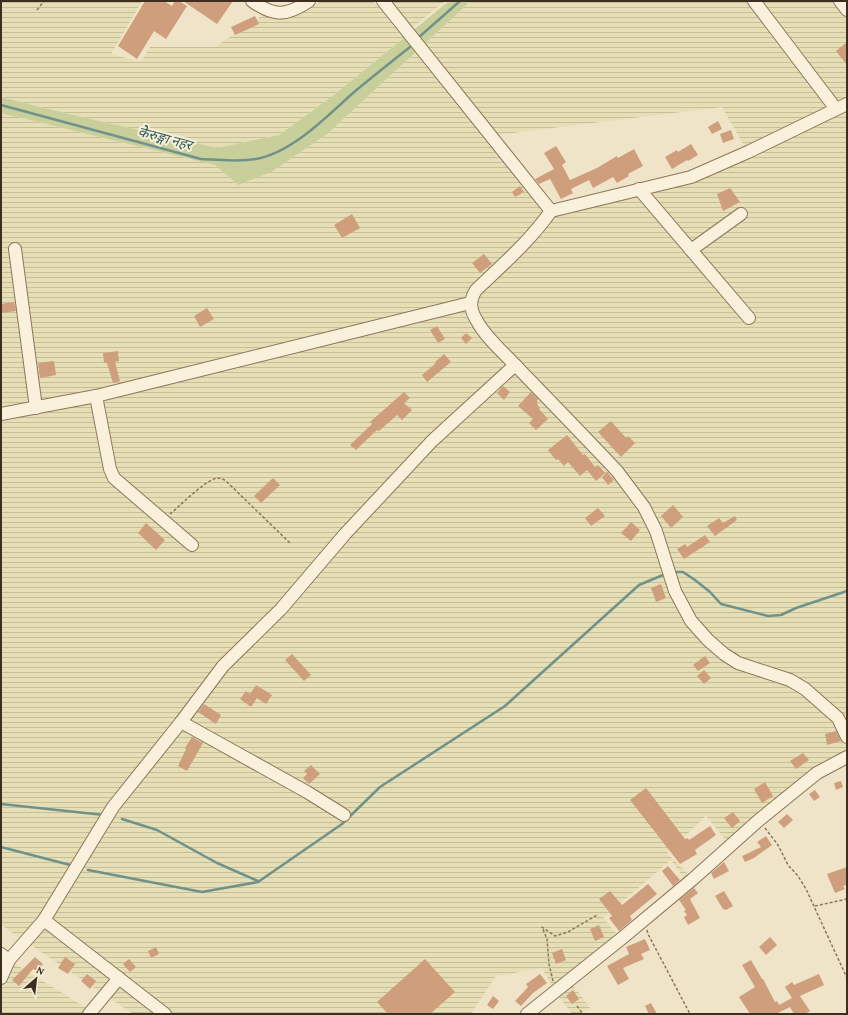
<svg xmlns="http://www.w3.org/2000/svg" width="848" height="1015" viewBox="0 0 848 1015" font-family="'Crimson Pro','Noto Sans Devanagari',serif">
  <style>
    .farmland { fill: url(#farmland-rules); fill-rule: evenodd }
    .green { fill: #c9cf9b }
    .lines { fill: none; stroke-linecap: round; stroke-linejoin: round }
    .stream { stroke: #6f938a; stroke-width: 2.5 }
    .building { fill: #cf9f7d }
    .minor-casing { stroke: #8d765c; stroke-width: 14 }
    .path { stroke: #8d765c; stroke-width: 1.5; stroke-dasharray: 3 2; stroke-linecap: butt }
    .minor { stroke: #faf1dc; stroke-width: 12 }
    .labels { text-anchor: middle; stroke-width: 4; stroke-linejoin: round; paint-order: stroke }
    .water-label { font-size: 14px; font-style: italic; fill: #2f5d5a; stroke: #f7eed8 }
  </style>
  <defs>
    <pattern id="farmland-rules" width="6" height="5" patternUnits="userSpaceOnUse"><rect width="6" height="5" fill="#e6deb5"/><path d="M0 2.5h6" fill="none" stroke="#c6bf9b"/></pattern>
  </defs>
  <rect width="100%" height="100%" fill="#f0e4c8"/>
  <g class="farmland">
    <path d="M 1,1 L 142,1 L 111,54 L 141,62 L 150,47 L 215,47 L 263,15 L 271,17 L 298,14 L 309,9 L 320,1 L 373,1 L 405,37 L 334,95 L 279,135 L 217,148 L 56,111 L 1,97 Z"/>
    <path d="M 391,1 L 445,1 L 411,29 Z"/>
    <path d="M 471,1 L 847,1 L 847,757 L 731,846 L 706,816 L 667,853 L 693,879 L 687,883 L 671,860 L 603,918 L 621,939 L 569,980 L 590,1008 L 580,1014 L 572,1014 L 555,991 L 542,968 L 496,976 L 471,1014 L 133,1014 L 1,925 L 1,113 L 215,165 L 238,185 L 327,134 ZM 722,107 L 748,152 L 691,177 L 551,211 L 496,135 Z"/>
    <path d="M 1,954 L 9,960 L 96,1014 L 1,1014 Z"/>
  </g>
  <path class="green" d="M 449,1 L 471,1 L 327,134 L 271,172 L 238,185 L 215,165 L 1,113 L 1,97 L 56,111 L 217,148 L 279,135 L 334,95 Z"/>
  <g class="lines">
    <g class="stream">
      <path d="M 418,38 L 460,1"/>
      <path d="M 1,105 L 201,159 C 220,160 238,162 256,159 C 292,153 327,116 353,93 C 372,77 391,62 410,47"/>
      <path d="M 676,572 L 683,572 L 695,580 L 710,592 L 721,604 L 768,616 L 781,615 L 796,608 L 847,591"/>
      <path d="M 1,804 L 104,815"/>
      <path d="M 122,819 L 157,830 L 217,863 L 258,881"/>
      <path d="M 1,847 L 74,866"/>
      <path d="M 88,870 L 202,892 L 258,882 L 342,824 L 380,787 L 505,706 L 639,585 L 663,575"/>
    </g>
  </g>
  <g class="building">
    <path d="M 145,1 L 164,1 L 172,6 L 175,1 L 179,1 L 187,6 L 166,39 L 154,31 L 137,59 L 118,46 Z"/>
    <path d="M 183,1 L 233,1 L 217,24 Z"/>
    <path d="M 255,16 L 259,24 L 235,35 L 231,27 Z"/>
    <path d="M 847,42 L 847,65 L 836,51 Z"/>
    <path d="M 718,121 L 722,129 L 712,134 L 708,127 Z"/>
    <path d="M 731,130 L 734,139 L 723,143 L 720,134 Z"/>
    <path d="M 691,144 L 698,155 L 688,161 L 687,160 L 672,169 L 665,157 L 677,150 L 678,152 Z"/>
    <path d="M 556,146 L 566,162 L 562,165 L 570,180 L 597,168 L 617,156 L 618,158 L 634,149 L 643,166 L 628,174 L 629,176 L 617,183 L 613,177 L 593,188 L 589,180 L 571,189 L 573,193 L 561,199 L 550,179 L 539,184 L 535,179 L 554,169 L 544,153 Z"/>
    <path d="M 520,186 L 524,192 L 515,197 L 512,192 Z"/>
    <path d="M 730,188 L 740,202 L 723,211 L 717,194 Z"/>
    <path d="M 352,214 L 360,228 L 342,238 L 334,225 Z"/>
    <path d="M 484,254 L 492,264 L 480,273 L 472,263 Z"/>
    <path d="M 14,302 L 16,311 L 1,313 L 1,304 Z"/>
    <path d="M 207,308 L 214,319 L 200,327 L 194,316 Z"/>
    <path d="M 437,326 L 445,339 L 438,343 L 430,330 Z"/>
    <path d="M 466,333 L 472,338 L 466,344 L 461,338 Z"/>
    <path d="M 118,351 L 119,361 L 115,362 L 120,381 L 113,383 L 107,363 L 104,363 L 103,353 Z"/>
    <path d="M 444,354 L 451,362 L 427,382 L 422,375 L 436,363 L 435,362 Z"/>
    <path d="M 54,361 L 56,375 L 40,378 L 38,363 Z"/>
    <path d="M 503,386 L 510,392 L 504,400 L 497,393 Z"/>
    <path d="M 404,392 L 410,398 L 404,403 L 412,410 L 402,420 L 397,415 L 379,431 L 377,430 L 356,450 L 350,445 L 372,424 L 370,422 Z"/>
    <path d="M 531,392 L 538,399 L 537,401 L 538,406 L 540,408 L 539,409 L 548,419 L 536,430 L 529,423 L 533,419 L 518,406 Z"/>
    <path d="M 611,421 L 626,438 L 628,436 L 635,443 L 621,457 L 598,432 Z"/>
    <path d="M 567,435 L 583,455 L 585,454 L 595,467 L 598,465 L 605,473 L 596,481 L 587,470 L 580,476 L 568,462 L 564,466 L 558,459 L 556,460 L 548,450 Z"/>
    <path d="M 607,472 L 614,480 L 608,485 L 602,477 Z"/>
    <path d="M 273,478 L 280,485 L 261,503 L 254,496 Z"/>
    <path d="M 673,505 L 683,517 L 671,528 L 661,516 Z"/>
    <path d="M 598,508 L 605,516 L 591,526 L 585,518 Z"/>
    <path d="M 735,516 L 737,520 L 715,536 L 707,526 L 719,518 L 723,523 Z"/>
    <path d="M 631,522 L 640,530 L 631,541 L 621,533 Z"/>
    <path d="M 146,523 L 165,540 L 156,550 L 138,533 Z"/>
    <path d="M 705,535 L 710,542 L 684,559 L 677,549 L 685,544 L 687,547 Z"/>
    <path d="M 661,584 L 666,598 L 656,602 L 651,588 Z"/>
    <path d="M 292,654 L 311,675 L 304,681 L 285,660 Z"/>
    <path d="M 705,656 L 710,663 L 698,671 L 693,665 Z"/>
    <path d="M 704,670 L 711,678 L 704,684 L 697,676 Z"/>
    <path d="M 256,685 L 272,695 L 266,704 L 257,698 L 251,707 L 240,699 L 246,691 L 250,694 Z"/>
    <path d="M 204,704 L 221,715 L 216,724 L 198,712 Z"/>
    <path d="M 836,731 L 841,741 L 827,745 L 825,734 Z"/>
    <path d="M 192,737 L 203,743 L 187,771 L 178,766 L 186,749 L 185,748 Z"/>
    <path d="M 803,753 L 809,760 L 796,769 L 790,761 Z"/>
    <path d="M 311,765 L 320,774 L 309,784 L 303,778 L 307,774 L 304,771 Z"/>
    <path d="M 841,781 L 843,787 L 836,790 L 834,783 Z"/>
    <path d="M 765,782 L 773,796 L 762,803 L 754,789 Z"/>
    <path d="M 646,788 L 685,839 L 688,838 L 689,840 L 710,826 L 716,835 L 695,850 L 697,854 L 680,864 L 630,800 Z"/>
    <path d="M 815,790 L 820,797 L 814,801 L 809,794 Z"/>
    <path d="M 733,812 L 740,821 L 732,828 L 724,818 Z"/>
    <path d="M 787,814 L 793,820 L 784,828 L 778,822 Z"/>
    <path d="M 766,836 L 772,845 L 754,858 L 745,862 L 742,856 L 761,847 L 757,842 Z"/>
    <path d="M 724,862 L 729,871 L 714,879 L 711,873 Z"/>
    <path d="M 668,866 L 680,880 L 673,886 L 662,871 Z"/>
    <path d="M 847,867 L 847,885 L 843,886 L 845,889 L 835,893 L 827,874 Z"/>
    <path d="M 648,884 L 657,894 L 630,916 L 632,920 L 619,931 L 609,918 L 612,916 L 599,899 L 610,891 L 622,905 Z"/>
    <path d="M 694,888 L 698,893 L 690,899 L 700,918 L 688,925 L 684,917 L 687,915 L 684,911 L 686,910 L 679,900 Z"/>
    <path d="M 724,891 L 733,906 L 726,910 L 723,909 L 715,896 Z"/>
    <path d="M 599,925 L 604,937 L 595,941 L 590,929 Z"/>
    <path d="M 770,937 L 777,945 L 766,955 L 759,947 Z"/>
    <path d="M 645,939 L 650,950 L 641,954 L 644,959 L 623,968 L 629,979 L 618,985 L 607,966 L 629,954 L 626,947 Z"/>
    <path d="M 156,947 L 159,954 L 151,958 L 148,951 Z"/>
    <path d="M 562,949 L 566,960 L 556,964 L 552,953 Z"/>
    <path d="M 35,957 L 43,964 L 36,971 L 33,969 L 19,986 L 12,980 Z"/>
    <path d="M 65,957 L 75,964 L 68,974 L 58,968 Z"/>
    <path d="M 129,959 L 136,967 L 130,972 L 123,964 Z"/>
    <path d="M 425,959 L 455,992 L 430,1014 L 388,1014 L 377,1002 Z"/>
    <path d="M 751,960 L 762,979 L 763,979 L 775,1002 L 777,1001 L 779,1005 L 792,998 L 785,987 L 792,982 L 794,985 L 819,974 L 824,985 L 800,996 L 810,1011 L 805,1014 L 794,1014 L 790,1007 L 776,1014 L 750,1014 L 739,997 L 755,987 L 742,965 Z"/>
    <path d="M 87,974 L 96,981 L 90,989 L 81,981 Z"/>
    <path d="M 540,974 L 547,983 L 533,993 L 521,1006 L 515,1001 L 528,987 L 526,984 Z"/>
    <path d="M 573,990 L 579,999 L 572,1004 L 566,996 Z"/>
    <path d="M 493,996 L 499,1001 L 493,1009 L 487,1005 Z"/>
    <path d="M 651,1003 L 657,1014 L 649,1014 L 645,1006 Z"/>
  </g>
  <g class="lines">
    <g class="minor-casing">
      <g id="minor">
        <path d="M 252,1 C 274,17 287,16 309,1"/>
        <path d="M 383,1 L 551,211 C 530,241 502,265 476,290 C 469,301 470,310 477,321 C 486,338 506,355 519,369 C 552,403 585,437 617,471 L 644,507 L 656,531 L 675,591 L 691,621 L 708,640 L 724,654 L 738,663 L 790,680 L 805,689 L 838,718 L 847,737"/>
        <path d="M 754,1 L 836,109"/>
        <path d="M 840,1 L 847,10"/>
        <path d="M 639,189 L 749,318"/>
        <path d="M 551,211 L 691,177 L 748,152 L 847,104"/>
        <path d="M 15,249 L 36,408"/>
        <path d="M 691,250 L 741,214"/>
        <path d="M 96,396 L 110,469 L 114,478 L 192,545"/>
        <path d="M 1,414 L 96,396 L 470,303"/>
        <path d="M 181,722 L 307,792 L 344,815"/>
        <path d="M 44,920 L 113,807 L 181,722 L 223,666 L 281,609 L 345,534 L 432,441 L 515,365"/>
        <path d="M 1,954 L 9,960 L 44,920 L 165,1014"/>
        <path d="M 1,978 L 9,960"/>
        <path d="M 89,1014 L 119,978"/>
        <path d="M 527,1014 L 621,939 L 693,879 L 759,820 L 817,773 L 847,757"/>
      </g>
    </g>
    <g class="path">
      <path d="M 37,10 L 44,1"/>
      <path d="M 170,514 C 181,505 204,481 217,478 C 220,478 223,479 226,481 L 291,544"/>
      <path d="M 765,828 L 778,845 L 788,865 L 798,876 L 806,889 L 847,978"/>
      <path d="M 815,906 L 847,899"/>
      <path d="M 647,930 L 648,934 L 690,1014"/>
      <path d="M 553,981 L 549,964 L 547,939 L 542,927 L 555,936 L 568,932 L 597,915"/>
      <path d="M 577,1006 L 583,1014"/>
    </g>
    <use href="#minor" class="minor"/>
  </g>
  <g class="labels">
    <g class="water-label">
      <text transform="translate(165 138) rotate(15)" y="5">केेरुङ्गा नहर</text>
    </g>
  </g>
  <rect width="848" height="1015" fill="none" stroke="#3d2e20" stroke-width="4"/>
  <g transform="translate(36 979) rotate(28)" stroke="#f7eed8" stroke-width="3" paint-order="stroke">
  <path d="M0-3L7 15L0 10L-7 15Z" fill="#3d2e20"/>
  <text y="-6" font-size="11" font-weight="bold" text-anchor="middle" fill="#3d2e20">N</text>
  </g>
</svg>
